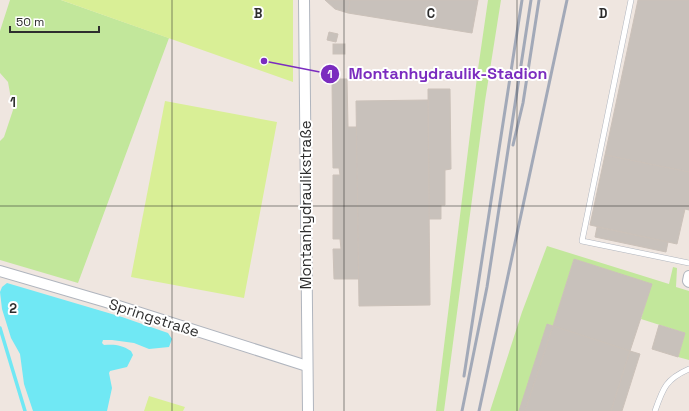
<svg xmlns="http://www.w3.org/2000/svg" width="689" height="411" viewBox="0 0 689 411" font-family="'Space Grotesk',sans-serif">
  <style>
    .green { fill: #c2e79b }
    .pitch { fill: #d9ef96 }
    .water { fill: #70e8f4 }
    .lines { fill: none; stroke-linecap: round; stroke-linejoin: round }
    .stream { stroke: #70e8f4; stroke-width: 3.5 }
    .building { fill: #c8c1bb; stroke: #cbc1b9 }
    .lane-casing { stroke: #b0b5be; stroke-width: 6 }
    .street-casing { stroke: #b0b5be; stroke-width: 12 }
    .lane { stroke: #fff; stroke-width: 5 }
    .street { stroke: #fff; stroke-width: 10 }
    .rail { stroke: #a2a9b8; stroke-width: 3 }
    .grid { fill: none; stroke: #2e2e2e; stroke-width: 1; stroke-opacity: 0.55 }
    .labels { text-anchor: middle; stroke-width: 4; stroke-linejoin: round; paint-order: stroke }
    .street-label { font-size: 15px; fill: #2e2e2e; stroke: #fff }
    .grid-label { font-size: 13px; text-anchor: middle; font-weight: bold; fill: #2e2e2e; stroke: #fff; stroke-width: 4; stroke-linejoin: round; paint-order: stroke }
    .leader { fill: none; stroke: #7b2cbf; stroke-width: 1.5 }
    .callout-dot { fill: #7b2cbf; stroke: #fff; stroke-width: 1.5 }
    .mark-label { font-size: 12px; text-anchor: middle; font-weight: bold; fill: #fff }
    .callout-label { font-size: 16px; text-anchor: middle; font-weight: bold; fill: #7b2cbf; stroke: #fff; stroke-width: 4; stroke-linejoin: round; paint-order: stroke }
  </style>
  <rect width="100%" height="100%" fill="#efe6e0"/>
  <g class="green">
    <path d="M 10,0 L 61,0 L 169,38 L 78,283 L 0,260 L 0,141 L 4,137 L 13,110 L 8,82 L 0,73 L 0,31 Z"/>
    <path d="M 488,0 L 501,0 L 485,101 L 444,411 L 436,411 L 478,69 Z"/>
    <path d="M 547,246 L 669,284 L 673,267 L 677,268 L 676,287 L 689,291 L 689,360 L 678,357 L 685,333 L 641,319 L 651,284 L 574,259 L 553,326 L 548,324 L 520,411 L 490,411 L 522,312 Z"/>
  </g>
  <g class="pitch">
    <path d="M 61,0 L 293,0 L 293,82 Z"/>
    <path d="M 165,101 L 277,122 L 244,298 L 131,277 Z"/>
    <path d="M 149,396 L 185,407 L 183,411 L 144,411 Z"/>
  </g>
  <path class="water" d="M 7,283 L 122,317 L 168,333 L 172,339 L 169,347 L 149,349 L 134,343 L 112,340 L 103,340 L 102,343 L 104,345 C 115,344 122,345 131,351 L 133,355 L 127,367 L 110,371 L 109,373 L 112,388 L 107,411 L 33,411 L 24,384 L 20,354 L 11,338 L 2,309 L 0,292 L 2,287 Z"/>
  <g class="lines">
    <path class="stream" d="M 0,328 L 25,411"/>
  </g>
  <g class="building">
    <path d="M 325,0 L 350,0 L 348,13 L 335,9 Z"/>
    <path d="M 350,0 L 478,0 L 472,33 L 348,13 Z"/>
    <path d="M 638,0 L 689,0 L 689,172 L 605,155 Z"/>
    <path d="M 329,32 L 338,34 L 336,42 L 327,40 Z"/>
    <rect x="333" y="44" width="12" height="10"/>
    <path d="M 332,79 L 347,79 L 348,127 L 357,127 L 359,279 L 334,279 L 333,249 L 341,249 L 340,239 L 333,239 L 333,175 L 340,175 L 339,168 L 333,168 Z"/>
    <path d="M 428,89 L 450,89 L 451,169 L 445,170 L 445,205 L 441,205 L 441,219 L 429,219 Z"/>
    <path d="M 428,100 L 430,305 L 359,306 L 356,101 Z"/>
    <path d="M 605,155 L 689,172 L 689,210 L 685,209 L 677,244 L 590,225 Z"/>
    <path d="M 597,227 L 668,242 L 666,252 L 595,237 Z"/>
    <path d="M 574,259 L 652,284 L 630,351 L 553,326 Z"/>
    <path d="M 547,324 L 553,326 L 525,411 L 519,411 Z"/>
    <path d="M 659,325 L 685,333 L 678,357 L 652,349 Z"/>
    <path d="M 553,326 L 630,351 L 611,411 L 525,411 Z"/>
    <path d="M 630,351 L 640,354 L 622,411 L 611,411 Z"/>
  </g>
  <g class="lines">
    <g class="lane-casing">
      <g id="lane">
        <path d="M 631,0 L 582,241 L 689,263"/>
        <path d="M 655,411 C 663,388 666,379 689,369"/>
      </g>
    </g>
    <g class="street-casing">
      <g id="street">
        <path d="M 304,0 L 308,411"/>
        <path d="M 0,271 L 106,302 L 307,366"/>
        <path d="M 689,276 L 688,281 L 689,282"/>
      </g>
    </g>
    <use href="#lane" class="lane"/>
    <use href="#street" class="street"/>
    <g class="rail">
      <path d="M 513,145 L 523,103 L 539,0"/>
      <path d="M 464,376 L 522,0"/>
      <path d="M 462,411 L 487,287 L 531,0"/>
      <path d="M 479,411 L 567,0"/>
    </g>
  </g>
  <path class="grid" d="M 172,0 L 172,411M 344,0 L 344,411M 517,0 L 517,411M 0,206 L 689,206"/>
  <g class="labels">
    <g class="street-label">
      <text transform="translate(306 205) rotate(-90)" y="5">Montanhydraulikstraße</text>
      <text transform="translate(154 318) rotate(18)" y="5">Springstraße</text>
    </g>
  </g>
  <g class="grid-label">
    <text x="258" y="18">B</text>
    <text x="431" y="18">C</text>
    <text x="603" y="18">D</text>
    <text x="13" y="107">1</text>
    <text x="13" y="313">2</text>
  </g>
  <path class="leader" d="M264 61L330 74"/>
  <g class="callout-dot">
    <circle cx="264" cy="61" r="4"/>
    <circle cx="330" cy="74" r="10"/>
  </g>
  <g class="mark-label">
    <text x="330" y="78">1</text>
  </g>
  <g class="callout-label">
    <text x="448" y="79">Montanhydraulik-Stadion</text>
  </g>
  <path d="M10 26v6h89v-6" fill="none" stroke="#2e2e2e" stroke-width="2"/>
  <text x="16" y="26" font-size="12" fill="#2e2e2e" stroke="#ffffff" stroke-width="3" paint-order="stroke">50 m</text>
</svg>
